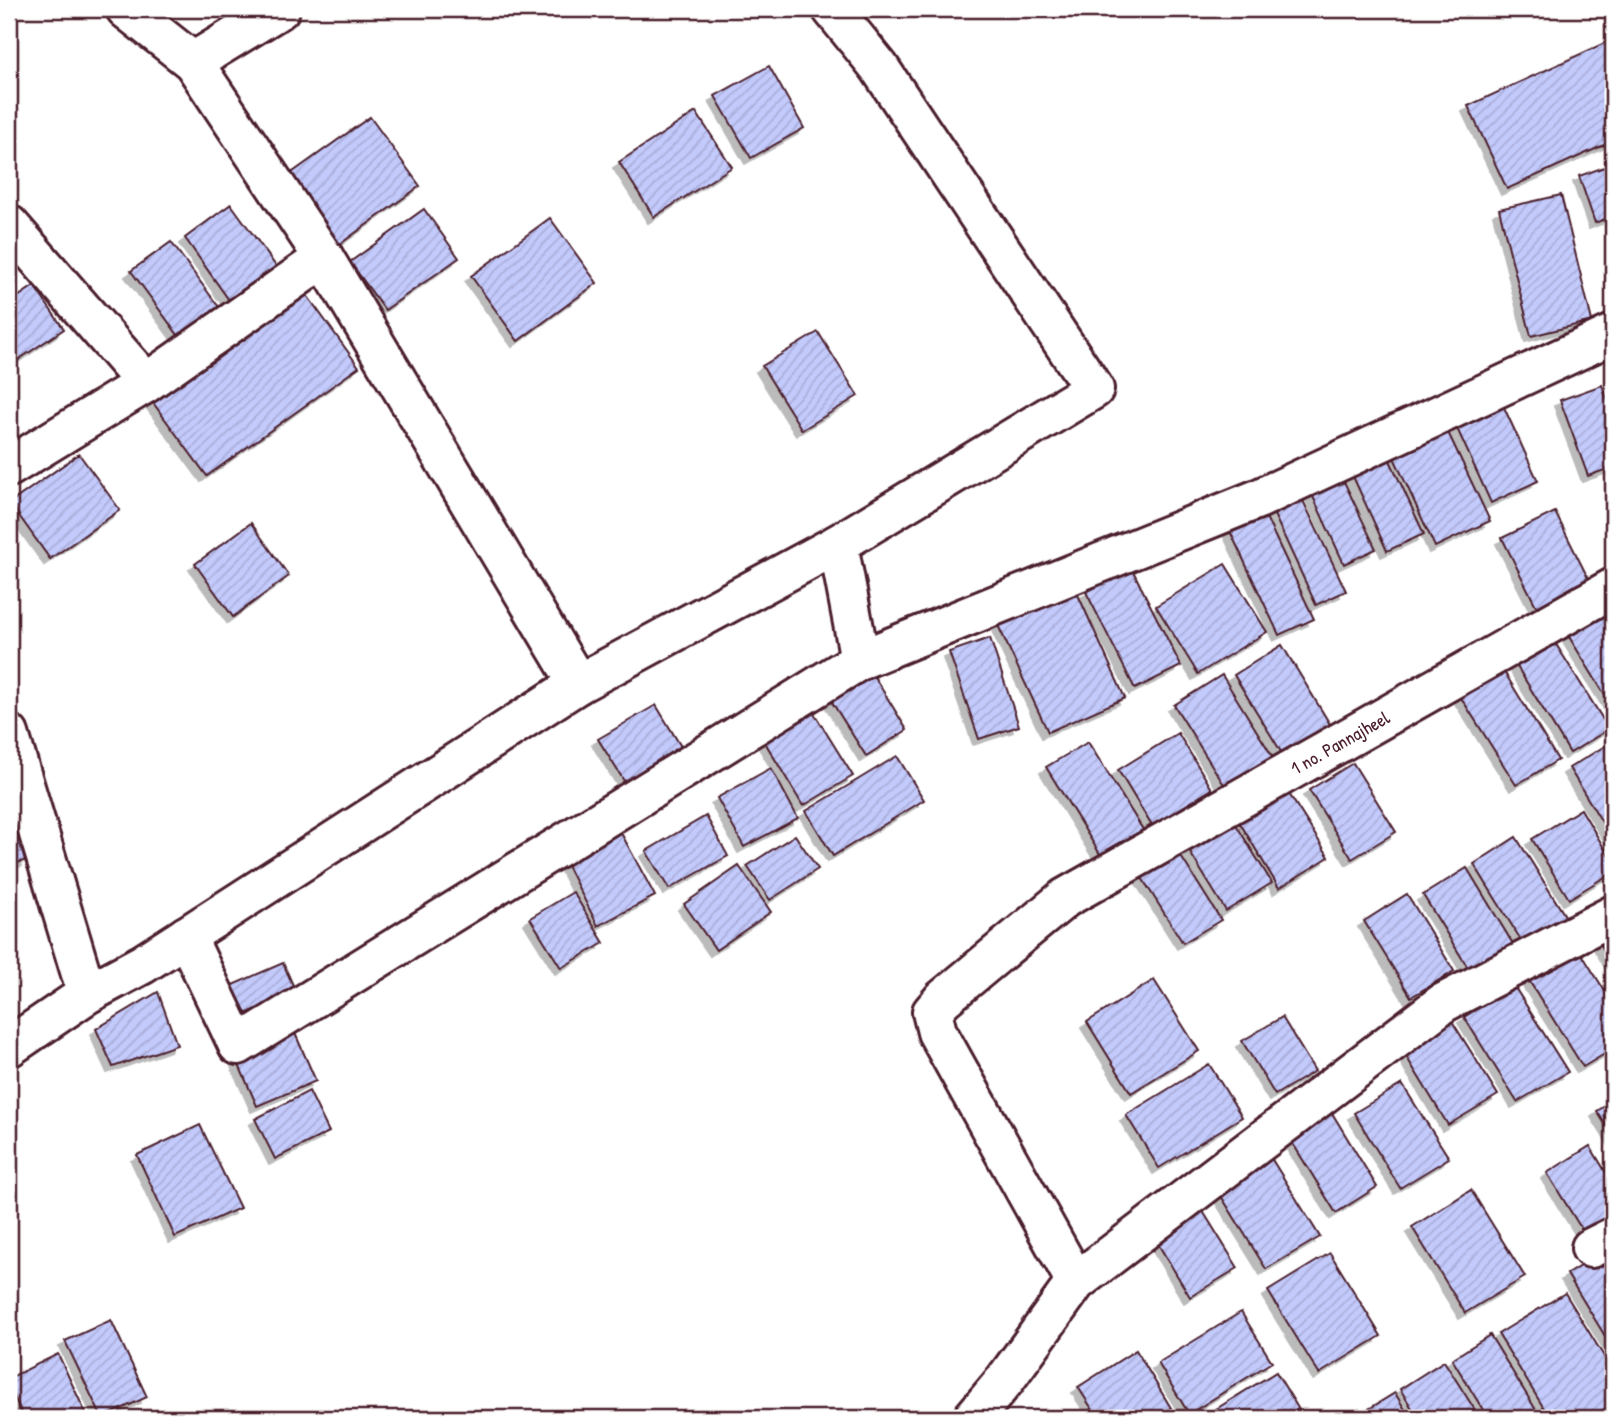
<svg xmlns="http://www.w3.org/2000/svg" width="1622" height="1427" viewBox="0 0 1622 1427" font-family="'Patrick Hand',sans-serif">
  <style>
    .building { fill: url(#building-hatch); stroke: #4a1f2b; stroke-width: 2; filter: url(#shadow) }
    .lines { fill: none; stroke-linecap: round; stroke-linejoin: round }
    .minor-casing { stroke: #4a1f2b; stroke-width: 44 }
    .minor { stroke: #fff; stroke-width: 38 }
    .labels { text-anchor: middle; stroke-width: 6; stroke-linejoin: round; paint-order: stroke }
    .street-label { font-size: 19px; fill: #4a1f2b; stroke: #fff }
  </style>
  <defs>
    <pattern id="building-hatch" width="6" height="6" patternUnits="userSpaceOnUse" patternTransform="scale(1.75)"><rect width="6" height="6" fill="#c3cafc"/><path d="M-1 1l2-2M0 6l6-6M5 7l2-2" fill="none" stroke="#a9add8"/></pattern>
    <filter id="shadow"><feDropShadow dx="-6" dy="6" stdDeviation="0" flood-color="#0004"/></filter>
  </defs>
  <rect width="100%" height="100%" fill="#fff"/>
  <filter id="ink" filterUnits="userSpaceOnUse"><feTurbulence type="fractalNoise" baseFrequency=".0143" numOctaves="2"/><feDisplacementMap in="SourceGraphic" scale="14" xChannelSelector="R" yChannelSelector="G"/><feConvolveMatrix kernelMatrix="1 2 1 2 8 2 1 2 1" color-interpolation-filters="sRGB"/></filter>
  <g filter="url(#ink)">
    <g class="building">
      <path d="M 1613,39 L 1613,141 L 1507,189 L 1468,106 Z"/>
      <path d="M 769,66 L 804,128 L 751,158 L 715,96 Z"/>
      <path d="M 696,112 L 732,167 L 654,217 L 619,162 Z"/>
      <path d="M 370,117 L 420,186 L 336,247 L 286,177 Z"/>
      <path d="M 1613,164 L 1613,216 L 1595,223 L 1579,176 Z"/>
      <path d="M 1561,195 L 1592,321 L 1531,336 L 1499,209 Z"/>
      <path d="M 231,204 L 283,276 L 236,310 L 185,238 Z"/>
      <path d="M 424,209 L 459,258 L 385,310 L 350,262 Z"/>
      <path d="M 550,218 L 597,283 L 518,341 L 471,276 Z"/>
      <path d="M 171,242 L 221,310 L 181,339 L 131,271 Z"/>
      <path d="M 34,286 L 64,329 L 9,366 L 9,303 Z"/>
      <path d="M 301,287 L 359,367 L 207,476 L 148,396 Z"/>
      <path d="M 818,332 L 858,396 L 802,430 L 762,366 Z"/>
      <path d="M 1602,385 L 1613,415 L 1613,467 L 1588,476 L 1560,400 Z"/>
      <path d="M 1502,403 L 1538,481 L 1491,503 L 1455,424 Z"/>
      <path d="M 1445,426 L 1490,521 L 1435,547 L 1391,451 Z"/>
      <path d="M 79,454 L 120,510 L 50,559 L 10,503 Z"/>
      <path d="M 1388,456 L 1424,534 L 1387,551 L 1351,472 Z"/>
      <path d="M 1340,473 L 1376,549 L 1344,564 L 1309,488 Z"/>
      <path d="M 1299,492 L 1346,591 L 1316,605 L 1270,506 Z"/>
      <path d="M 1263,511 L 1314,619 L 1279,635 L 1228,527 Z"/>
      <path d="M 1555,512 L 1594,590 L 1541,616 L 1502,538 Z"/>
      <path d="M 251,523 L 289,576 L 233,617 L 195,564 Z"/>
      <path d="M 1225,564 L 1267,632 L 1198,674 L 1156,606 Z"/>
      <path d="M 1132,569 L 1181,666 L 1135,689 L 1086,592 Z"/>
      <path d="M 1074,586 L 1125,698 L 1048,732 L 996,621 Z"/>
      <path d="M 1613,596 L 1613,708 L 1563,627 Z"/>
      <path d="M 990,638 L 1019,726 L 979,739 L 949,652 Z"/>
      <path d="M 1554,641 L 1609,729 L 1570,753 L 1516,665 Z"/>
      <path d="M 1282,645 L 1331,726 L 1283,755 L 1234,675 Z"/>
      <path d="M 1503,670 L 1558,760 L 1516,785 L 1460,696 Z"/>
      <path d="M 872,673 L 907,730 L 866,756 L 830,699 Z"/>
      <path d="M 1222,675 L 1274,759 L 1226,788 L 1174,705 Z"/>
      <path d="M 656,705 L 686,755 L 629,789 L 598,739 Z"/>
      <path d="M 809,705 L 853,776 L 803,806 L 760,734 Z"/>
      <path d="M 1178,733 L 1212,789 L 1152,826 L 1118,770 Z"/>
      <path d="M 1613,741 L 1613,840 L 1569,768 Z"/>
      <path d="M 1088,742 L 1147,836 L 1105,862 L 1046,767 Z"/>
      <path d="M 897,756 L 924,800 L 833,856 L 806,811 Z"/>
      <path d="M 1353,763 L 1396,832 L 1352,859 L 1309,790 Z"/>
      <path d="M 771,768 L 798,818 L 744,847 L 717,798 Z"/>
      <path d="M 1286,789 L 1329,857 L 1279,888 L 1237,818 Z"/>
      <path d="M 9,800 L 28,860 L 9,865 Z"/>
      <path d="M 1581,809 L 1613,863 L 1613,872 L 1569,899 L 1532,839 Z"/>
      <path d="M 706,816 L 728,856 L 669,889 L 646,851 Z"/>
      <path d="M 1232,818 L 1272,883 L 1226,911 L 1186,846 Z"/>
      <path d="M 620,831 L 655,896 L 598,926 L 564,860 Z"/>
      <path d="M 795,835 L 818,869 L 770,900 L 747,866 Z"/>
      <path d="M 1516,837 L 1567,919 L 1524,945 L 1474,864 Z"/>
      <path d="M 1175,847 L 1221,920 L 1183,943 L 1137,870 Z"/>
      <path d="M 739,866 L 771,912 L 716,950 L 684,904 Z"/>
      <path d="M 1467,868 L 1513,944 L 1470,971 L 1423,895 Z"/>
      <path d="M 573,892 L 604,943 L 561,968 L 530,918 Z"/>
      <path d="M 1407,894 L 1454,971 L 1411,997 L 1364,921 Z"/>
      <path d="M 1613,923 L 1613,965 L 1593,932 Z"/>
      <path d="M 1578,948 L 1613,1004 L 1613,1049 L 1583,1067 L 1528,979 Z"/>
      <path d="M 283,963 L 296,992 L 241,1016 L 228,987 Z"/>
      <path d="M 1154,980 L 1199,1051 L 1131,1093 L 1087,1022 Z"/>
      <path d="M 1514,986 L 1568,1072 L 1517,1102 L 1464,1017 Z"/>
      <path d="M 158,992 L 177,1045 L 113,1067 L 96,1029 Z"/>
      <path d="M 1282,1017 L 1315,1071 L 1275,1095 L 1242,1041 Z"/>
      <path d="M 1450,1018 L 1498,1095 L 1448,1125 L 1401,1048 Z"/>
      <path d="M 294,1031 L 316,1081 L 257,1106 L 235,1056 Z"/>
      <path d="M 1209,1064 L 1242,1117 L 1159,1168 L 1126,1115 Z"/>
      <path d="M 1402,1084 L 1449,1158 L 1400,1188 L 1354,1113 Z"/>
      <path d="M 309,1091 L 329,1132 L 275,1159 L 255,1119 Z"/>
      <path d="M 1613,1101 L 1613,1137 L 1597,1111 Z"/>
      <path d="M 1332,1113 L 1377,1187 L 1336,1213 L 1290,1139 Z"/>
      <path d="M 200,1125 L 240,1208 L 175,1237 L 137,1155 Z"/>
      <path d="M 1590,1146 L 1613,1184 L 1613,1223 L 1587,1238 L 1547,1173 Z"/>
      <path d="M 1271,1158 L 1320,1237 L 1266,1269 L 1218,1191 Z"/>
      <path d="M 1471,1190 L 1525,1277 L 1465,1313 L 1412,1227 Z"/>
      <path d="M 1196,1200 L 1238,1268 L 1190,1297 L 1149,1229 Z"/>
      <path d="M 1608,1249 L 1613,1258 L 1613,1349 L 1567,1274 Z"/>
      <path d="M 1330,1253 L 1381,1336 L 1319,1374 L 1268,1291 Z"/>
      <path d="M 1565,1293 L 1613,1371 L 1613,1404 L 1589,1418 L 1550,1418 L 1498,1334 Z"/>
      <path d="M 1241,1312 L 1272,1362 L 1189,1414 L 1158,1363 Z"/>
      <path d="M 111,1320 L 147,1397 L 102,1418 L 65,1341 Z"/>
      <path d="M 1490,1335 L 1541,1418 L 1488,1418 L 1452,1359 Z"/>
      <path d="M 1136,1350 L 1171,1408 L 1154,1418 L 1098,1418 L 1078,1387 Z"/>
      <path d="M 58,1354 L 88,1418 L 24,1418 L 9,1386 L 9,1378 Z"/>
      <path d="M 1444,1361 L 1480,1418 L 1418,1418 L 1400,1389 Z"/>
      <path d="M 1276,1372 L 1304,1418 L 1211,1418 L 1208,1414 Z"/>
      <path d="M 1395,1393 L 1410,1418 L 1354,1418 Z"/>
    </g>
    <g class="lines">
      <g class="minor-casing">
        <g id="minor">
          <path d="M 126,9 L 193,62 L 324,258 L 578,684"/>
          <path d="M 193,62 L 280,9"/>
          <path d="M 9,225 L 146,383"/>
          <path d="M 9,467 L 146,383 L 324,258"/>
          <path d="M 838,544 L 860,660"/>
          <path d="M 9,734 L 87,994"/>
          <path d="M 186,936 L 238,1045 L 860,660 L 1258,499 L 1613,334"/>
          <path d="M 9,1047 L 87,994 L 143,964 L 578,684 L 838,544 L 1094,389 L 879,67 L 832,9"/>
          <path d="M 1591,1248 L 1613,1237"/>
          <path id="s1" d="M 1076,1282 L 937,1032 L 932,1012 L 943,999 L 1065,898 L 1613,588"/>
          <path d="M 973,1418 L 1005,1380 L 1076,1282 L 1443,1003 L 1613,915"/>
        </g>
      </g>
      <use href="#minor" class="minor"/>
    </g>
  </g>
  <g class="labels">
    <g class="street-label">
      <text dy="7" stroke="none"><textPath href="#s1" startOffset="798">1 no. Pannajheel</textPath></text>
    </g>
  </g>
  <rect width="1622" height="1427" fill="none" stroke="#fff" stroke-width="35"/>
  <rect x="18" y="18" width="1587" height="1392" fill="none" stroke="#4a1f2b" stroke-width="2.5" filter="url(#ink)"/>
</svg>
